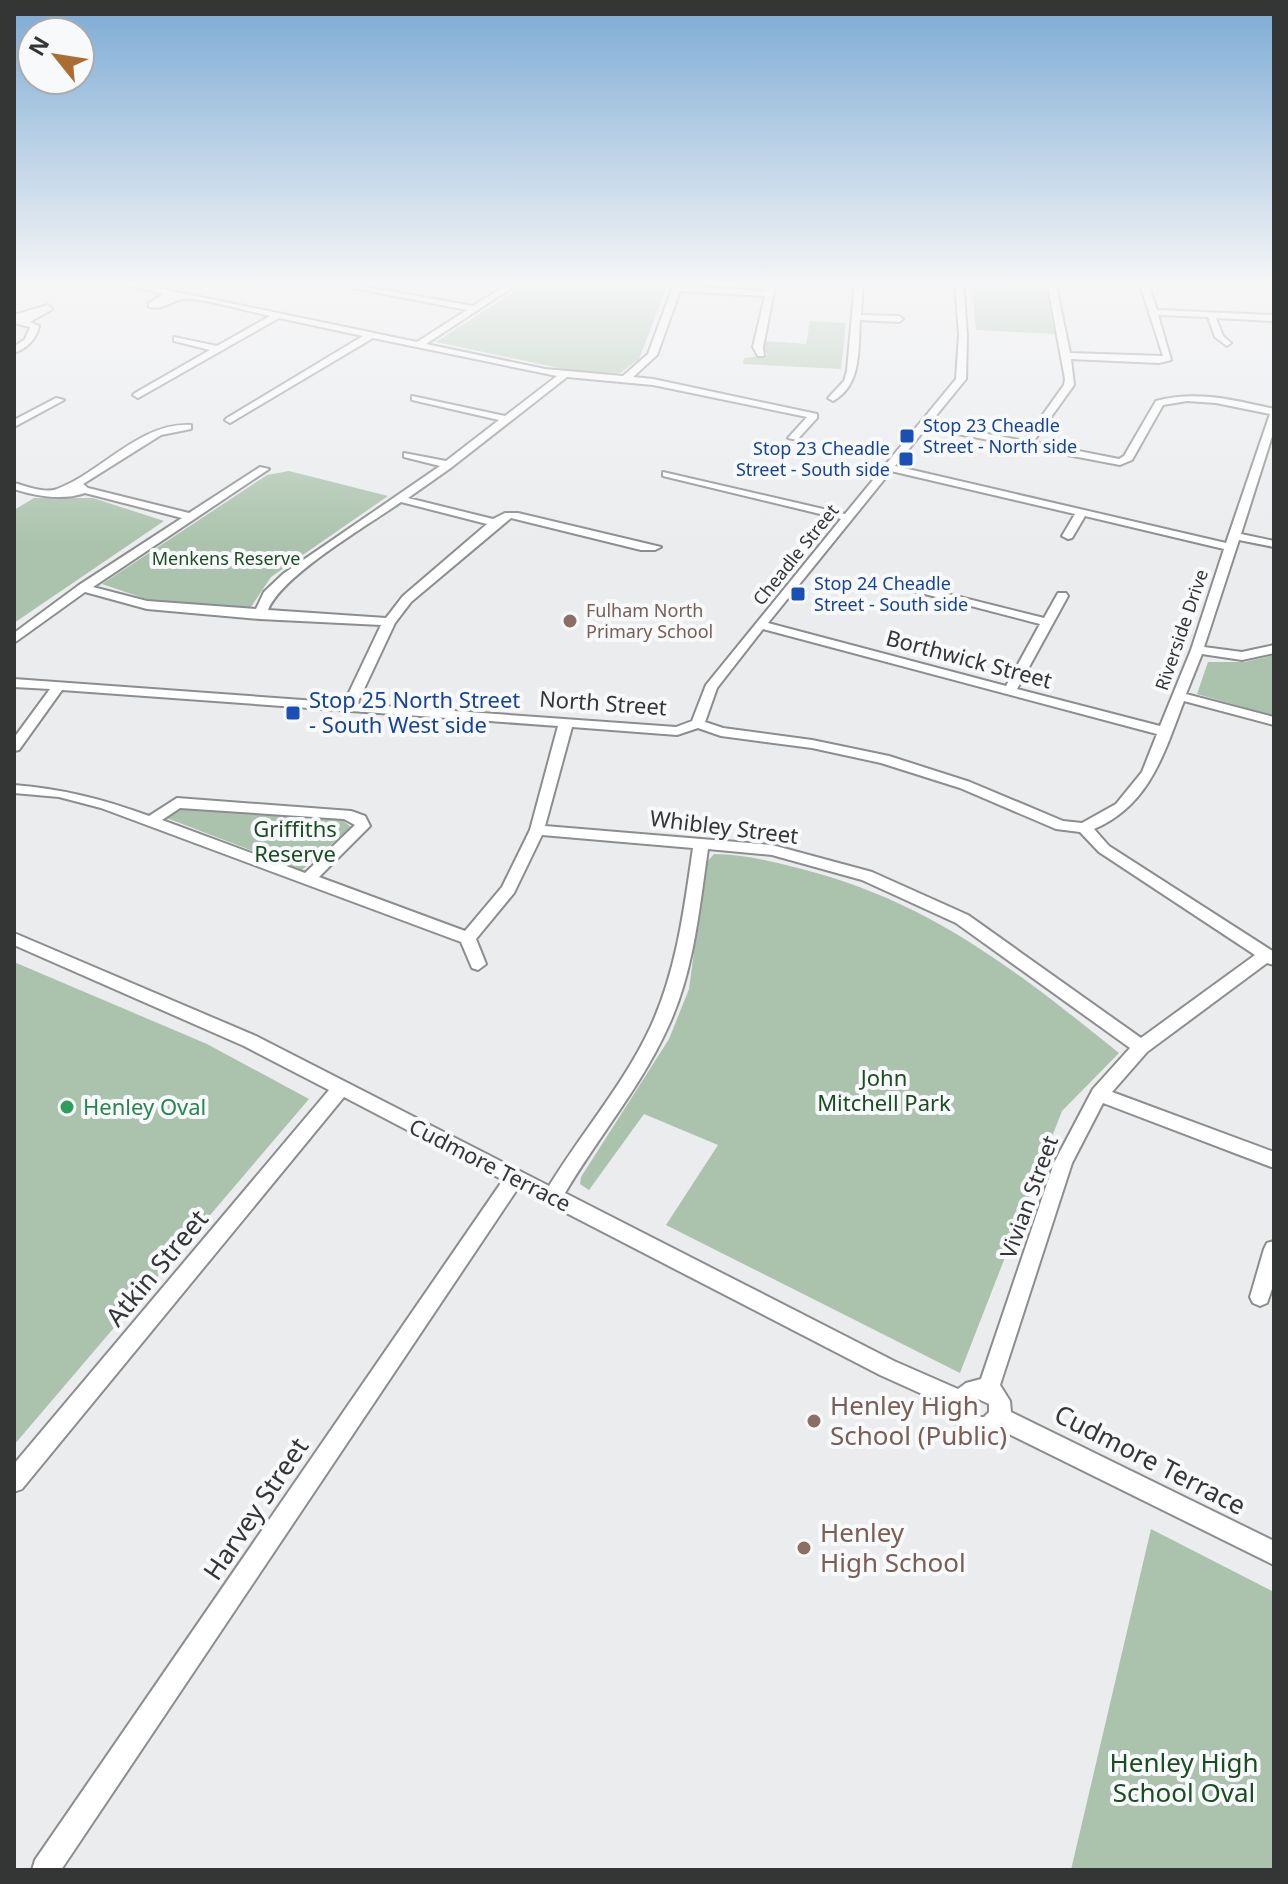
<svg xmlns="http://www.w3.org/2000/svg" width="1288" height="1884" viewBox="0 0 1288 1884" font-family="'Noto Sans',sans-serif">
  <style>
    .green { fill: #abc3ac }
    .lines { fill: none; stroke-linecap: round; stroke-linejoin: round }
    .minor-casing { stroke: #8b8d8f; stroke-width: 4 }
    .minor { fill: #fff; fill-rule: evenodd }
    .transit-dot { fill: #1a4fb4; stroke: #f7f9fb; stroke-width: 3 }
    .education-dot { fill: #8d6e63; stroke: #f7f9fb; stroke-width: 3 }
    .leisure-dot { fill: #2e9e5b; stroke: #f7f9fb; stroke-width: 3 }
    .labels { text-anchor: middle; stroke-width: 8; stroke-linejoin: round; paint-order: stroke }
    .far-transit-label { font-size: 18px; fill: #164399; stroke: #f7f9fb; text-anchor: start }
    .far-street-label { font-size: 18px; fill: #343535; stroke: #f7f9fb }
    .far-park-label { font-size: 18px; fill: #1c4c22; stroke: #f7f9fb }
    .far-education-label { font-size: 18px; fill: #785e54; stroke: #f7f9fb; text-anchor: start }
    .street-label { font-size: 22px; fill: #343535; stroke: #f7f9fb }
    .transit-label { font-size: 22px; fill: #164399; stroke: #f7f9fb; text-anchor: start }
    .park-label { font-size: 22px; fill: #1c4c22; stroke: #f7f9fb }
    .leisure-label { font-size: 22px; fill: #27864d; stroke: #f7f9fb; text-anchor: start }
    .near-street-label { font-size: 26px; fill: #343535; stroke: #f7f9fb }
    .near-education-label { font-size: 26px; fill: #785e54; stroke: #f7f9fb; text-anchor: start }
    .near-park-label { font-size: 26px; fill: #1c4c22; stroke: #f7f9fb }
  </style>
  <rect width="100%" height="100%" fill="#eaecee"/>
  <g class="green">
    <path d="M 530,281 L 669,281 L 639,359 L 620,373 L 568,370 L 436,342 Z"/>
    <path d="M 971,281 L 1044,281 L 1055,334 L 976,330 Z"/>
    <path d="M 810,321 L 846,323 L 841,369 L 743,364 L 744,358 L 768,355 L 762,349 L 764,341 L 806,344 Z"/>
    <path d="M 289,471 L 388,496 L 271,577 L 249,610 L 149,600 L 102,584 L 267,475 Z"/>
    <path d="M 34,498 L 93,498 L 164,521 L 14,623 L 14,510 Z"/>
    <path d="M 1274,655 L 1274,716 L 1197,694 L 1208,662 L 1245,662 Z"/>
    <path d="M 188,807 L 342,820 L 351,827 L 302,870 L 164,817 L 172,810 Z"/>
    <path d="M 714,854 C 743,854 770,861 798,868 C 928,900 1017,971 1119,1053 L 1062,1111 L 960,1373 L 666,1225 L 718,1145 L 644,1114 L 589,1190 L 580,1184 L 581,1177 L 669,1039 L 689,989 L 706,863 Z"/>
    <path d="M 14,962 L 207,1044 L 309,1099 L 14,1445 Z"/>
    <path d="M 1151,1529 L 1274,1592 L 1274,1870 L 1071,1870 Z"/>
  </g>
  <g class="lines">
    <g class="minor-casing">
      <g id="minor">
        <path d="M 110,281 L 124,281 L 417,342 L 467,310 L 359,289 L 356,289 L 356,285 L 473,306 L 513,281 L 522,281 L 426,344 L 545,369 L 623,376 L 648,354 L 675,281 L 683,281 L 681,286 L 766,291 L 768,281 L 776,281 L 763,347 L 764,356 L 758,356 L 753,347 L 765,296 L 680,291 L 657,355 L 633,377 L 653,379 L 817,414 L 817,418 L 797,440 L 788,438 L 807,417 L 653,385 L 567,377 L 452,467 L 408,498 L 493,519 L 505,513 L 518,513 L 661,547 L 655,550 L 641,550 L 511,518 L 411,602 L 395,623 L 357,704 L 676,727 L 692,721 L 706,685 L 841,519 L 663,476 L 663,472 L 845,514 L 956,379 L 959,335 L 955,281 L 963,281 L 967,335 L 966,379 L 930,423 L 1024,441 L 1064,385 L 1065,379 L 1047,281 L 1055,281 L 1070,353 L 1163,356 L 1139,281 L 1147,281 L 1157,310 L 1274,315 L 1274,321 L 1216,318 L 1223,336 L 1231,343 L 1227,346 L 1215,337 L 1208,317 L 1158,315 L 1171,360 L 1159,363 L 1071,359 L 1074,385 L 1033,442 L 1119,459 L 1124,456 L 1156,401 C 1196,390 1234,400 1274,409 L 1274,430 L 1241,534 L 1274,541 L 1274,547 L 1239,540 L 1204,647 L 1242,652 L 1274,645 L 1274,653 L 1242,660 L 1202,654 L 1186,694 L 1274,717 L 1274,725 L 1184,701 C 1164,753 1150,805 1094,829 L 1109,846 L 1274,952 L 1274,965 L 1267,963 L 1147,1052 L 1112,1092 L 1274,1152 L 1274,1168 L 1103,1103 L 1072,1163 L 1000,1385 L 1010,1401 L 1011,1412 L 1274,1541 L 1274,1565 L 1001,1430 C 979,1444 954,1435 951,1407 L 880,1375 L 518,1188 L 61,1870 L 32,1870 L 35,1860 L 503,1180 L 344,1097 L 22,1489 L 14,1492 L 14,1464 L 329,1090 L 244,1046 L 14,945 L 14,933 L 256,1036 L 549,1186 C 582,1132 625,1083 651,1026 C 677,969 684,909 693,848 L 542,835 L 514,893 L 476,939 L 486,964 L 478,970 L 472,968 L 461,942 L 101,808 L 59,797 L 14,793 L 14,785 C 63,789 103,799 149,816 L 177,798 L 351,811 L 365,816 L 370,826 L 319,877 L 465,931 L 502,887 L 530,830 L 558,726 L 62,690 L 19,750 L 14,751 L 14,738 L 50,689 L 14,687 L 14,679 L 344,703 L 381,625 L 260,619 L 147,609 L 85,592 L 14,643 L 14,633 L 79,585 L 182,518 L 85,493 C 62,501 36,496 14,489 L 14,483 C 27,486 44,494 57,489 C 101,473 140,422 191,425 L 191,429 L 161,435 L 83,484 L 88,488 L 189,513 L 260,467 L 269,469 L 93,587 L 147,601 L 256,609 L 264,592 L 283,574 L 440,466 L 404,457 L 404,453 L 446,461 L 499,420 L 412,400 L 412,396 L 505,416 L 557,376 L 373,338 L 230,423 L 225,420 L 227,418 L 363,336 L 279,318 L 138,398 L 133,395 L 135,393 L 210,350 L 174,341 L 174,337 L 217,346 L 270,316 C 250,312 204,298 186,299 C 172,299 167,310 149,307 L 149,303 L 164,294 ZM 1187,401 L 1216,403 L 1270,414 L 1226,543 L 895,466 L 926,428 L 1120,465 L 1132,460 L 1163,405 ZM 891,471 L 1075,514 L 1062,536 L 1068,539 L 1072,538 L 1085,516 L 1224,549 L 1191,650 L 1160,726 L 1017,689 L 1068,596 L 1066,593 L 1058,593 L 1044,618 L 900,582 L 894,586 L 1040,624 L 1006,686 L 768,623 ZM 401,502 L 487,524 L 403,596 L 386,618 L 268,610 C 282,575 367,526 401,502 ZM 763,629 L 1157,734 L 1142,772 L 1116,804 L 1082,823 L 1063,821 L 970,782 L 889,756 L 812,740 L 723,728 L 705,722 L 717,688 ZM 572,727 L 677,735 L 698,728 L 721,736 L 812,748 L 881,763 L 960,788 L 1056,829 L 1080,832 L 1099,852 L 1255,955 L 1141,1038 L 968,915 L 872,872 L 772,845 L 545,826 ZM 180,808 L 344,819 L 355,825 L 305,873 L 162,820 ZM 708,849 L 772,855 L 862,880 L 956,923 L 1130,1048 L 1093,1089 L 1054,1163 L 981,1379 L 966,1383 L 958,1389 L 894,1361 L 565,1193 C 598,1137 641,1087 668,1027 C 694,971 699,910 708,849 ZM 978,1399 L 989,1404 L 989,1412 L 984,1417 L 978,1417 L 973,1412 L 973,1404 Z"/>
        <path d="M 855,281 L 863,281 L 861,315 L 899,316 L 903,319 L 899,322 L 860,320 C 858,349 862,385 833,401 L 828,398 L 844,381 L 847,371 Z"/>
        <path d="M 1185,281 L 1221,281 C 1213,286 1193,286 1185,281 Z"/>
        <path d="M 48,305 L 52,308 L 51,310 L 30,322 L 39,326 C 36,340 27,348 14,353 L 14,347 L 25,339 L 30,327 L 14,323 L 14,315 Z"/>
        <path d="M 56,398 L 64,400 L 14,427 L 14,420 Z"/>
        <path d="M 1274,1241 L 1274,1283 L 1267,1303 L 1260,1306 L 1253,1303 L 1250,1297 L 1264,1249 L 1267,1243 Z"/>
      </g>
    </g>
    <use href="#minor" class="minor"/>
  </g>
  <linearGradient id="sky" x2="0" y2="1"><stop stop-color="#7baad4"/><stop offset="0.52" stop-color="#f6f6f7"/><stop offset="1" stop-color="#f6f6f7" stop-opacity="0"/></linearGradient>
  <rect width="1288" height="544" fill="url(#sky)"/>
  <g class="transit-dot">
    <rect x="899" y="428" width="16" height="16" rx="4"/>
    <rect x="898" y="451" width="16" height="16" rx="4"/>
    <rect x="790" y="586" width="16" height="16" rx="4"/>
    <rect x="285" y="705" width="16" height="16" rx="4"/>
  </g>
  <g class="education-dot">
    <circle cx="570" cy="621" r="8"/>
    <circle cx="814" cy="1421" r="8"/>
    <circle cx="804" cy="1548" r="8"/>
  </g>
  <circle class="leisure-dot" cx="67" cy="1107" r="8"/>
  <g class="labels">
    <g class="far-transit-label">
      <text x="923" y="432">Stop 23 Cheadle<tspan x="923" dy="21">Street - North side</tspan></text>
      <text x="890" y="455" text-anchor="end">Stop 23 Cheadle<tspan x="890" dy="21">Street - South side</tspan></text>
      <text x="814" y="590">Stop 24 Cheadle<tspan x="814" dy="21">Street - South side</tspan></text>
    </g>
    <g class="far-street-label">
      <text transform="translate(796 555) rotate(-51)" y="6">Cheadle Street</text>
      <text transform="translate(1182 630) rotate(-71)" y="6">Riverside Drive</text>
    </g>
    <g class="far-park-label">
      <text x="226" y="565">Menkens Reserve</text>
    </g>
    <g class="far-education-label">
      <text x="586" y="617">Fulham North<tspan x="586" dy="21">Primary School</tspan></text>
    </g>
    <g class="street-label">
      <text transform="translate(969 659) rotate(15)" y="8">Borthwick Street</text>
      <text transform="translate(603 703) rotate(4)" y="8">North Street</text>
      <text transform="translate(724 827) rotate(7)" y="8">Whibley Street</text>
      <text transform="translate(490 1165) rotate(27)" y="8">Cudmore Terrace</text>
      <text transform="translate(1029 1197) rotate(-70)" y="8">Vivian Street</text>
    </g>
    <g class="transit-label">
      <text x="309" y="708">Stop 25 North Street<tspan x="309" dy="25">- South West side</tspan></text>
    </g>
    <g class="park-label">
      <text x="295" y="837">Griffiths<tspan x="295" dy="25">Reserve</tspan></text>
      <text x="884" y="1086">John<tspan x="884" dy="25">Mitchell Park</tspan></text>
    </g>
    <g class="leisure-label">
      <text x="83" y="1115">Henley Oval</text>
    </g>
    <g class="near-street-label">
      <text transform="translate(157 1268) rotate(-50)" y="9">Atkin Street</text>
      <text transform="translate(1150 1460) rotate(27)" y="9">Cudmore Terrace</text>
      <text transform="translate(256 1509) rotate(-56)" y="9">Harvey Street</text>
    </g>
    <g class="near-education-label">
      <text x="830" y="1415">Henley High<tspan x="830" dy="30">School (Public)</tspan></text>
      <text x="820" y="1542">Henley<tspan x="820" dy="30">High School</tspan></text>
    </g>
    <g class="near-park-label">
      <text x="1184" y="1772">Henley High<tspan x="1184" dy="30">School Oval</tspan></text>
    </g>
  </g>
  <rect width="1288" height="1884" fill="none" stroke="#343535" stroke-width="32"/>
  <g transform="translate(56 56) rotate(300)"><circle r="38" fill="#f7f9fb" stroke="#a9abac" stroke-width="2"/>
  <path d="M0-6L14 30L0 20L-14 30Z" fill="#ab6e32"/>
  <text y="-12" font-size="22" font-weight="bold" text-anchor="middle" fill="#343535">N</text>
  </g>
</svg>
